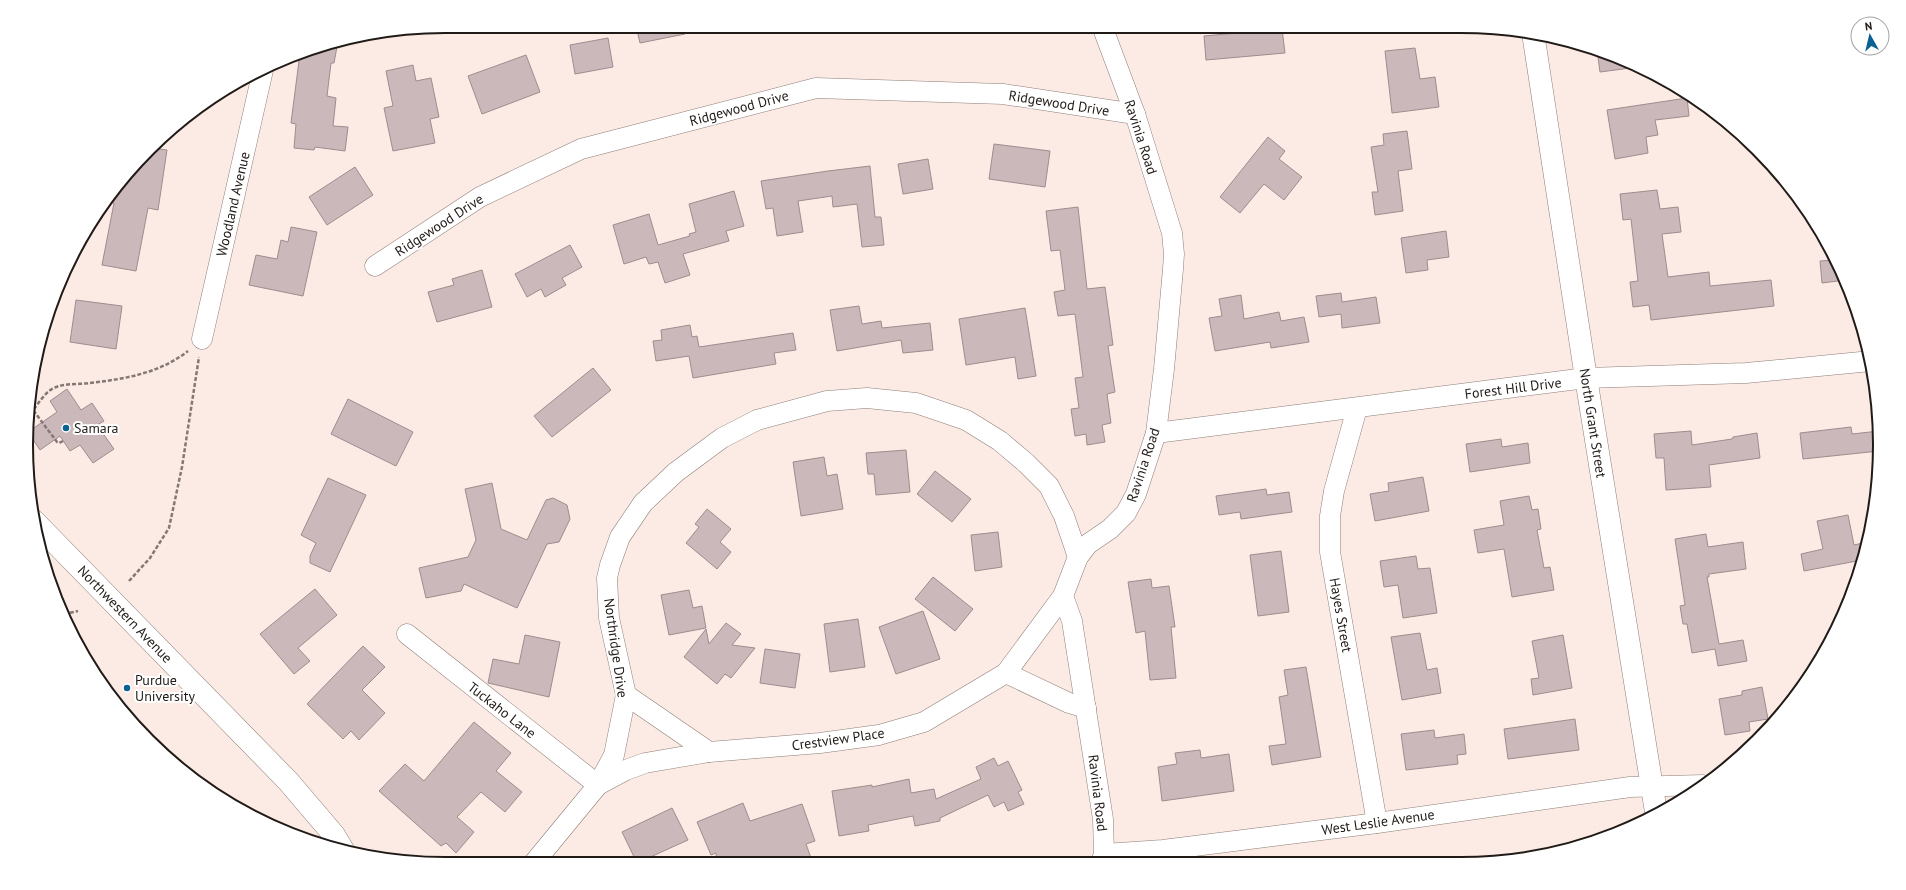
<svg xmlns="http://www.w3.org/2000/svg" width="1906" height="890" viewBox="0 0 1906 890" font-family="'PT Sans',sans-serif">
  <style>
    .building { fill: #cbb8bb; stroke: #9e8c8e }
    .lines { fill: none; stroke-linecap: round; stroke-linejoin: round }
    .service-casing { stroke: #8e7e78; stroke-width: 11 }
    .minor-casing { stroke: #8e7e78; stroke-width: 21 }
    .tertiary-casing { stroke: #8e7e78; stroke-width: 23 }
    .primary-casing { stroke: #8e7e78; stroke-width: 23 }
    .path { stroke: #847874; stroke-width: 2.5; stroke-dasharray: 4 2; stroke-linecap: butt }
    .service { stroke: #fff; stroke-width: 10 }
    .minor { stroke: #fff; stroke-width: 20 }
    .tertiary { stroke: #fff; stroke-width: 22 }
    .primary { stroke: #fff; stroke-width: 22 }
    .poi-dot { fill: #0b6192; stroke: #fff; stroke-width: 1.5 }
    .labels { text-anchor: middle; stroke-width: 4; stroke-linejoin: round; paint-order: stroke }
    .street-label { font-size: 14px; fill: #211b18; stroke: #fff }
    .poi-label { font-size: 14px; fill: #211b18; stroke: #fff; text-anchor: start }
    .rim { fill: none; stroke: #211b18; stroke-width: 2 }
  </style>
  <rect width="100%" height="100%" fill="#fceae4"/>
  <g class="building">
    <path d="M 636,26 L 684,26 L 685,34 L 640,43 Z"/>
    <path d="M 1282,29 L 1285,53 L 1206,60 L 1204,36 Z"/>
    <path d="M 608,38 L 613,67 L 575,74 L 570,45 Z"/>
    <path d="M 338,41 L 334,63 L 331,63 L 327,96 L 336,98 L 333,126 L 348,127 L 345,151 L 315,147 L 314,150 L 294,148 L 296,124 L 291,123 L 300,53 L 310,48 Z"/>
    <path d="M 1415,48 L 1420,79 L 1435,77 L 1439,107 L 1392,113 L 1385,51 Z"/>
    <path d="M 1597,50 L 1621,58 L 1638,67 L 1600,72 Z"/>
    <path d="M 526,55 L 540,92 L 482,114 L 468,76 Z"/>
    <path d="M 413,65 L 416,81 L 431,78 L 439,117 L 430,119 L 435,143 L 393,151 L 384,108 L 393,106 L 386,71 Z"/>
    <path d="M 1687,98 L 1689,116 L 1655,120 L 1658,135 L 1646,137 L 1648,153 L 1615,159 L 1607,110 Z"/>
    <path d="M 1407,131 L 1412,169 L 1398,171 L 1403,211 L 1375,215 L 1372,192 L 1378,192 L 1371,147 L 1384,145 L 1383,134 Z"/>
    <path d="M 1268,137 L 1285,151 L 1279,159 L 1302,177 L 1284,200 L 1264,184 L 1240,213 L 1220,197 Z"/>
    <path d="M 994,144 L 1050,151 L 1045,187 L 989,179 Z"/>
    <path d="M 151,148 L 167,150 L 158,210 L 148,208 L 136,271 L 102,265 L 114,203 L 106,202 L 130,169 Z"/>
    <path d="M 928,159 L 933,189 L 903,194 L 898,164 Z"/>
    <path d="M 870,166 L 875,217 L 881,217 L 884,245 L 862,247 L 857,204 L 833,207 L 832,196 L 798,201 L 803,232 L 777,236 L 773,208 L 766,209 L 761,181 L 828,171 Z"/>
    <path d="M 355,167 L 373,195 L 327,225 L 309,197 Z"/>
    <path d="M 1657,190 L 1660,209 L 1678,207 L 1681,232 L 1662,234 L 1668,277 L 1709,272 L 1710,286 L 1771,280 L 1774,306 L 1651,320 L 1649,305 L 1633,307 L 1630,282 L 1638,281 L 1631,219 L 1623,220 L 1620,194 Z"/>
    <path d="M 734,191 L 744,226 L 726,231 L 729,241 L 683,254 L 690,275 L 665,283 L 658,262 L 649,264 L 646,257 L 624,264 L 613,225 L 649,214 L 658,245 L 690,236 L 689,234 L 696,232 L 689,204 Z"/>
    <path d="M 1078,207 L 1087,289 L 1105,287 L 1113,345 L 1108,346 L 1115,392 L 1107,394 L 1111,423 L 1102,425 L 1105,442 L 1087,445 L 1086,434 L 1075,436 L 1071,409 L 1079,408 L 1075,378 L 1083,377 L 1075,314 L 1058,316 L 1054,292 L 1065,290 L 1060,250 L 1051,251 L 1046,211 Z"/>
    <path d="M 291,227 L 317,232 L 303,296 L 249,285 L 256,255 L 277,259 L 281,240 L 288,242 Z"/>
    <path d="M 1446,231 L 1449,257 L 1427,260 L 1428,270 L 1406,273 L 1401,238 Z"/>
    <path d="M 570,245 L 582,267 L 562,278 L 566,285 L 545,297 L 541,289 L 527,297 L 515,274 Z"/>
    <path d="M 1835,260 L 1846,280 L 1822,283 L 1820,261 Z"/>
    <path d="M 482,270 L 492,307 L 437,322 L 428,292 L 454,285 L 452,279 Z"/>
    <path d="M 1341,293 L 1342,302 L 1376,297 L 1380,323 L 1342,328 L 1341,314 L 1319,317 L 1316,296 Z"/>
    <path d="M 1241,295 L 1244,319 L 1279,312 L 1281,321 L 1304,317 L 1309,342 L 1271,348 L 1270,342 L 1215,351 L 1209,318 L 1222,316 L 1219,299 Z"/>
    <path d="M 76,300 L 122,306 L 116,349 L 70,342 Z"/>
    <path d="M 859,306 L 862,324 L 881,321 L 882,328 L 930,323 L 933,350 L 903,353 L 901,340 L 837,351 L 830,310 Z"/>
    <path d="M 1025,308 L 1036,376 L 1018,379 L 1015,357 L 966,365 L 959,319 Z"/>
    <path d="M 690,325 L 692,337 L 697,336 L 699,347 L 793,333 L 796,350 L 774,353 L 776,364 L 693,378 L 689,356 L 656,361 L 653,341 L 662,340 L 661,330 Z"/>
    <path d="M 593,368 L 611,390 L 552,437 L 534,416 Z"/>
    <path d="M 67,389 L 81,410 L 92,403 L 104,421 L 97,425 L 114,449 L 93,463 L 80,445 L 70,451 L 60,436 L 40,450 L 28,432 L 57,412 L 50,401 Z"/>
    <path d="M 348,399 L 413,432 L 396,466 L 331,434 Z"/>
    <path d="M 1851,427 L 1852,434 L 1879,431 L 1879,451 L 1803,459 L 1800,433 Z"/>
    <path d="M 1691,431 L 1692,445 L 1732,439 L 1733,437 L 1757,433 L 1760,458 L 1709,465 L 1711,487 L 1666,490 L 1664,458 L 1656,458 L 1654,434 Z"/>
    <path d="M 1501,439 L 1502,447 L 1528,443 L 1530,463 L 1470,472 L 1466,444 Z"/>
    <path d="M 906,450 L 910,492 L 876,495 L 874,474 L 868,474 L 866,453 Z"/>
    <path d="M 824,457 L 827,476 L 837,474 L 843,509 L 801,516 L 793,462 Z"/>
    <path d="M 935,471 L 971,499 L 952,522 L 917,494 Z"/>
    <path d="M 1423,477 L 1429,511 L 1375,521 L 1370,494 L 1389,491 L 1388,483 Z"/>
    <path d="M 328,478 L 366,495 L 330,572 L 310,563 L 310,556 L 316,543 L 301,535 Z"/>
    <path d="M 492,483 L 501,529 L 527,540 L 546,500 L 553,498 L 567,505 L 570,519 L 559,542 L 547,544 L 517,608 L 464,584 L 461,591 L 426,598 L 419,568 L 468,557 L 476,540 L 465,489 Z"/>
    <path d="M 1266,489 L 1267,495 L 1289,492 L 1292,512 L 1241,519 L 1240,512 L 1219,515 L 1216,496 Z"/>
    <path d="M 1529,496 L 1532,510 L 1538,509 L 1541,529 L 1537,530 L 1544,568 L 1550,567 L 1554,590 L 1512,597 L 1504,549 L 1478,553 L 1474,530 L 1504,525 L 1500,501 Z"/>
    <path d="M 707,509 L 731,529 L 720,542 L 731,552 L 717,569 L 686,543 L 699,527 L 695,524 Z"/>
    <path d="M 1848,515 L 1854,545 L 1867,542 L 1862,560 L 1804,571 L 1801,554 L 1823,549 L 1817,521 Z"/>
    <path d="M 998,532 L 1002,567 L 975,571 L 971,535 Z"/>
    <path d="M 1706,534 L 1708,547 L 1743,542 L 1746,569 L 1709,574 L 1709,577 L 1707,577 L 1719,644 L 1743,640 L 1747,661 L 1718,666 L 1715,649 L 1692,653 L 1687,624 L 1683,624 L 1680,606 L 1685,605 L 1675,539 Z"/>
    <path d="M 1281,551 L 1289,612 L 1258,616 L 1250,555 Z"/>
    <path d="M 1416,556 L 1418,569 L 1430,568 L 1437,613 L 1403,618 L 1398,585 L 1384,587 L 1380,561 Z"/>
    <path d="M 933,577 L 973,609 L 955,631 L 915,599 Z"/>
    <path d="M 1151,579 L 1152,588 L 1169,586 L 1175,627 L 1171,627 L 1176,678 L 1150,680 L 1145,631 L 1136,633 L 1128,582 Z"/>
    <path d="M 315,589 L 337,615 L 298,648 L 310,661 L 294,674 L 260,634 Z"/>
    <path d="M 689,590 L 693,608 L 702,606 L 706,628 L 669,635 L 661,595 Z"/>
    <path d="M 923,611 L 940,659 L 896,674 L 879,627 Z"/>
    <path d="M 858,619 L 865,667 L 830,672 L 824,624 Z"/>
    <path d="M 726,623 L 741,634 L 732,645 L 755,648 L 731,678 L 725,674 L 717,684 L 684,657 L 706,629 L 709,644 Z"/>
    <path d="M 1420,633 L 1427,670 L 1437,668 L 1441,693 L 1402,700 L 1391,637 Z"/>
    <path d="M 525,635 L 560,642 L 549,697 L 488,683 L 493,659 L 519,664 Z"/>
    <path d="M 1563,635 L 1572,688 L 1533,695 L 1531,679 L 1539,678 L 1532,641 Z"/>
    <path d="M 363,646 L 385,667 L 362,690 L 385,713 L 359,740 L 351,731 L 343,739 L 307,704 Z"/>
    <path d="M 765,649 L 800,654 L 795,688 L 760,683 Z"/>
    <path d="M 1306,667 L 1321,757 L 1272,765 L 1269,746 L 1286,744 L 1279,697 L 1288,695 L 1284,670 Z"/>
    <path d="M 1762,687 L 1768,719 L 1749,722 L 1750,731 L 1725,735 L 1719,699 L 1742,695 L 1742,691 Z"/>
    <path d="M 1575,719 L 1579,750 L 1508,759 L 1504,729 Z"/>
    <path d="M 474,722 L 511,753 L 496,771 L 522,792 L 505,812 L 481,792 L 457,817 L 474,832 L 456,853 L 446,843 L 441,846 L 379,791 L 405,764 L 424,781 Z"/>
    <path d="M 1434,730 L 1435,738 L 1464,734 L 1466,754 L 1457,755 L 1458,764 L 1406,770 L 1401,734 Z"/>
    <path d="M 1200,750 L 1201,758 L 1229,754 L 1234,791 L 1162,801 L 1158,767 L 1177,764 L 1175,753 Z"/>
    <path d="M 994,758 L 998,766 L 1008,761 L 1022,790 L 1018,792 L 1024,804 L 1008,811 L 1004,802 L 994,807 L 988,795 L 940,818 L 940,821 L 915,826 L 913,816 L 868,825 L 869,831 L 839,836 L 832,791 L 872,785 L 872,787 L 909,779 L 911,793 L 934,789 L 936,799 L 981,779 L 976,767 Z"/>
    <path d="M 743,803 L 750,821 L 802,804 L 815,841 L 806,844 L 811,858 L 795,863 L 717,863 L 716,853 L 711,855 L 697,822 Z"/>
    <path d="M 672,808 L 688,840 L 637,863 L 622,832 Z"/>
  </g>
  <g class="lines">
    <g class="service-casing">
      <path id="service" d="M 323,844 L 334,835"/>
    </g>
    <g class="minor-casing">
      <g id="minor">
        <path d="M 375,266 L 480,197 L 581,149 L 816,88 L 1003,94 L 1135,114"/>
        <path d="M 202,339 L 263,70"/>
        <path d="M 1357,408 L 1334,491 L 1330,516 L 1330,552 L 1377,823"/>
        <path d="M 1156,433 L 1586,378 L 1746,373 L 1871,361"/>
        <path d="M 407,634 L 598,785 L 626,770 L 645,763 L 709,752"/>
        <path d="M 1006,673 L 1069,703 L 1086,708"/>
        <path d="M 626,695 L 709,752 L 820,743 L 879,735 L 924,722 L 1006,673 L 1063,596"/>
        <path d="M 1104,854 L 1163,850 L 1377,823 L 1630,787 L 1703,785"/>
        <path d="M 1101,862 L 1104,854 L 1103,819 L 1072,621 L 1063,596 L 1078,557 L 1088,544 L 1110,529 L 1126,513 L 1136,494 L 1156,433 L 1164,369 L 1173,269 L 1174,254 L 1172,233 L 1135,114 L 1102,26"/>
        <path d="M 533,864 L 598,785 L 614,755 L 626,695 L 609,618 L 607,578 L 610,565 L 620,537 L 643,503 L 676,472 L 722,438 L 757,420 L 827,401 L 867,398 L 916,403 L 966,420 L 1000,441 L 1026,463 L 1049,486 L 1064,516 L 1078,557"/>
      </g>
    </g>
    <g class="tertiary-casing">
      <path id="tertiary" d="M 1533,33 L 1586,378 L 1656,812"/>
    </g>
    <g class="primary-casing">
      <path id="primary" d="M 34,521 L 288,781 L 334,835 L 343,850"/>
    </g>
    <g class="path">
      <path d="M 63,441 L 59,443 L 57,442 L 33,410 C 38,404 43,396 49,391 C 61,382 76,385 90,383 C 125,379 160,373 188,351"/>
      <path d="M 129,581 L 150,558 L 169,528 L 182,467 L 199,357"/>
      <path d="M 64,614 L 78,611"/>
    </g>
    <use href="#service" class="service"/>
    <use href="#minor" class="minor"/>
    <use href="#tertiary" class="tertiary"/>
    <use href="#primary" class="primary"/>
  </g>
  <g class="poi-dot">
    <circle cx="66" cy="428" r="4"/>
    <circle cx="127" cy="688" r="4"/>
  </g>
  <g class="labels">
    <g class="street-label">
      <text transform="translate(1059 103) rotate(9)" y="5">Ridgewood Drive</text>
      <text transform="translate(739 108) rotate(-15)" y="5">Ridgewood Drive</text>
      <text transform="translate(1141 137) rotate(72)" y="5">Ravinia Road</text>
      <text transform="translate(233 204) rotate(-77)" y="5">Woodland Avenue</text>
      <text transform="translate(439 225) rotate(-33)" y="5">Ridgewood Drive</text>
      <text transform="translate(1513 388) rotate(-7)" y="5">Forest Hill Drive</text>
      <text transform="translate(1593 423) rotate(81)" y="5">North Grant Street</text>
      <text transform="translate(1143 465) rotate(-72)" y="5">Ravinia Road</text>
      <text transform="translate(125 614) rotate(46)" y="5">Northwestern Avenue</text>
      <text transform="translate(1341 615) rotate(80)" y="5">Hayes Street</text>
      <text transform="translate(616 648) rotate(82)" y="5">Northridge Drive</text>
      <text transform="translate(502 710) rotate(38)" y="5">Tuckaho Lane</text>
      <text transform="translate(838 739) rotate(-8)" y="5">Crestview Place</text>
      <text transform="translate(1098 793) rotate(83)" y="5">Ravinia Road</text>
      <text transform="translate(1378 822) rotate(-8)" y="5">West Leslie Avenue</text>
    </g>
    <g class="poi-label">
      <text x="74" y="433">Samara</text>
      <text x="135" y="685">Purdue<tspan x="135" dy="16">University</tspan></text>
    </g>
  </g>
  <path d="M0 0H1906V890H0ZM445 33H1461A412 412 0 0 1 1873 445V445A412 412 0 0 1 1461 857H445A412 412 0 0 1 33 445V445A412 412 0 0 1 445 33Z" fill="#fff" fill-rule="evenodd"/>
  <path class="rim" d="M445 33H1461A412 412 0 0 1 1873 445V445A412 412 0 0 1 1461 857H445A412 412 0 0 1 33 445V445A412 412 0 0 1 445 33Z"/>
  <g transform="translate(1870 36) rotate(352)"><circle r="19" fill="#ffffff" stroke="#a6a4a3"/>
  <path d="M0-3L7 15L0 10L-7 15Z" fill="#0b6192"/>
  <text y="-6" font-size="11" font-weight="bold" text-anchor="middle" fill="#211b18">N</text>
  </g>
</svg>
